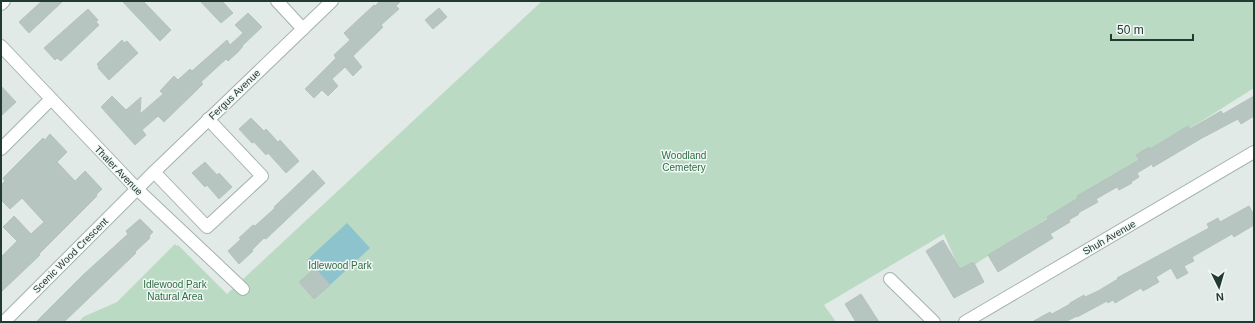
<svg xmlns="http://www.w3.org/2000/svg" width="1255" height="323" viewBox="0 0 1255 323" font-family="Helvetica,sans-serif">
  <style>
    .green { fill: #bbdac3 }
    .water { fill: #8cc3cc }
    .building { fill: #b6c5bf; stroke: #b4c3bd }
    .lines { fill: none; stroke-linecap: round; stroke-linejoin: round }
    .minor-casing { stroke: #a4b2ad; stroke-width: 14 }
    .minor { stroke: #fff; stroke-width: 12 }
    .labels { text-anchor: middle; stroke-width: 3; stroke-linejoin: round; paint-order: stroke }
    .street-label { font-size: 10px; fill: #223a33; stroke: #f1f7f4 }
    .park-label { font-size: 10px; fill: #2f6e46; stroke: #f1f7f4 }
  </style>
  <rect width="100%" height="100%" fill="#e1eae6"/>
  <path class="green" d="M 542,1 L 1254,1 L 1254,88 L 961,273 L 944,234 L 824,305 L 836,322 L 79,322 L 83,317 L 117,302 L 175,244 L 177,246 L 178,245 L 227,294 Z"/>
  <path class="water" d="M 347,223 L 370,248 L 330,285 L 307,260 Z"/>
  <g class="building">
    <path d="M 42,1 L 63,1 L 29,33 L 19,22 Z"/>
    <path d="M 122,1 L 143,1 L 171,30 L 160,41 Z"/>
    <path d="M 200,1 L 222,1 L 233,13 L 221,23 Z"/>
    <path d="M 380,1 L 401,1 L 396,6 L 399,9 L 381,25 L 383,27 L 381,29 L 353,56 L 362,67 L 353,76 L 345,67 L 332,79 L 338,86 L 328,96 L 322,90 L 314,98 L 305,89 L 336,58 L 334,55 L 350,40 L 344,33 L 374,5 L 375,6 Z"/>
    <path d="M 439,8 L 447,17 L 433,29 L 425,20 Z"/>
    <path d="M 88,9 L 98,20 L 96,22 L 99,25 L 61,61 L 57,58 L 55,60 L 44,48 Z"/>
    <path d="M 248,13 L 262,27 L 242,46 L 243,46 L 238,52 L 228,61 L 226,59 L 201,82 L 203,84 L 164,122 L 158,116 L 142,130 L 146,135 L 135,145 L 101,107 L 112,96 L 126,110 L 141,97 L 140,114 L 163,94 L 160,91 L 174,76 L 178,80 L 190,69 L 192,71 L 227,40 L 230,45 L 243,33 L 235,25 Z"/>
    <path d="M 122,40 L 124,43 L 127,41 L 138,53 L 109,80 L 98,68 L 99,67 L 97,64 Z"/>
    <path d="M 1,86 L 16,102 L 1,116 Z"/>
    <path d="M 1254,96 L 1254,116 L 1241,124 L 1238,119 L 1202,138 L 1153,167 L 1152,164 L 1137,173 L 1139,177 L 1131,182 L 1132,183 L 1119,190 L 1117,187 L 1096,199 L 1098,202 L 1078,213 L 1079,214 L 1069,220 L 1070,222 L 1050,234 L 1053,238 L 998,272 L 988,255 L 1048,219 L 1047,217 L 1078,198 L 1077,196 L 1139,160 L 1136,155 L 1149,147 L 1150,149 L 1188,126 L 1190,129 L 1221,111 L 1223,114 Z"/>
    <path d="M 251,118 L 264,131 L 266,129 L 278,142 L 280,140 L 299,161 L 286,173 L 268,153 L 266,155 L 254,142 L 252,143 L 239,129 Z"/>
    <path d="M 50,134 L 67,152 L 57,162 L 75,181 L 85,171 L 102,189 L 96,195 L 97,196 L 39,254 L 40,255 L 1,292 L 1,257 L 17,241 L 3,227 L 14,216 L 31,234 L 44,222 L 22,198 L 10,209 L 1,200 L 1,185 L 5,181 L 3,178 L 43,138 L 45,140 Z"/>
    <path d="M 205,162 L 217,175 L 219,173 L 232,187 L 219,199 L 207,185 L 205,187 L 192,173 Z"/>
    <path d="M 313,170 L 325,183 L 266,239 L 264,238 L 252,250 L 253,251 L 239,264 L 228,251 L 241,239 L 239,238 L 253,225 L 255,226 L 275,208 L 274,207 Z"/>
    <path d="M 1249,206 L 1254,215 L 1254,225 L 1234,237 L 1232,234 L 1192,257 L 1194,261 L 1184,266 L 1188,273 L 1177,279 L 1171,268 L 1156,277 L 1159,282 L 1143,291 L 1141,288 L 1115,303 L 1113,300 L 1108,303 L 1107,301 L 1077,317 L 1077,316 L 1065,322 L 1032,322 L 1050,312 L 1052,314 L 1070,304 L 1070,303 L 1084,295 L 1085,297 L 1098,291 L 1118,279 L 1117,278 L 1209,228 L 1207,224 L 1218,218 L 1220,222 Z"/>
    <path d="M 140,219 L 153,232 L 149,236 L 150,238 L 135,252 L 136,253 L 64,322 L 36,322 L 83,275 L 128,234 L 126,231 Z"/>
    <path d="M 943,240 L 960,269 L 971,263 L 974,263 L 984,282 L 954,298 L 926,251 Z"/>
    <path d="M 315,268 L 330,285 L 314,299 L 299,282 Z"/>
    <path d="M 861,294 L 879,322 L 856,322 L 845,304 Z"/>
  </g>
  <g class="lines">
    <g class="minor-casing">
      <g id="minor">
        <path d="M 277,1 L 303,29"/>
        <path d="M 1,4 L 4,1"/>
        <path d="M 1,46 L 137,189 L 243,289"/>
        <path d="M 1,149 L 51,99"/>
        <path d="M 154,172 L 207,227 L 262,176 L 208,119"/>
        <path d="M 890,279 L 934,322"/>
        <path d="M 4,322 L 154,172 L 332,1"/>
        <path d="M 965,322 L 1254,152"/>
      </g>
    </g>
    <use href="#minor" class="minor"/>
  </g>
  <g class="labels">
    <g class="street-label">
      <text transform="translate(234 94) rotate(-44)" y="4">Fergus Avenue</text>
      <text transform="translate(119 170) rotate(46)" y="4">Thaler Avenue</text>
      <text transform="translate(1109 237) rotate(-30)" y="4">Shuh Avenue</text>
      <text transform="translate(70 255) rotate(-45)" y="4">Scenic Wood Crescent</text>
    </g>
    <g class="park-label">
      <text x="684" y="159">Woodland<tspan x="684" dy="12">Cemetery</tspan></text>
      <text x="340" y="269">Idlewood Park</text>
      <text x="175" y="288">Idlewood Park<tspan x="175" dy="12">Natural Area</tspan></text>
    </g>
  </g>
  <rect width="1255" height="323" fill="none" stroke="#223a33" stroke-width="4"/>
  <g transform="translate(1219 287) rotate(175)" stroke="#f1f7f4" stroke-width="3" paint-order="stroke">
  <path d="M0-3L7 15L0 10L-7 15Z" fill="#223a33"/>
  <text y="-6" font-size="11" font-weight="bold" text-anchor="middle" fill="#223a33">N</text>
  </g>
  <path d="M1111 34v6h82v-6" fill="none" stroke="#223a33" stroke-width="2"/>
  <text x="1117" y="34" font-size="12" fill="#223a33" stroke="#f1f7f4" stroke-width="3" paint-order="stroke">50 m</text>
</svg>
